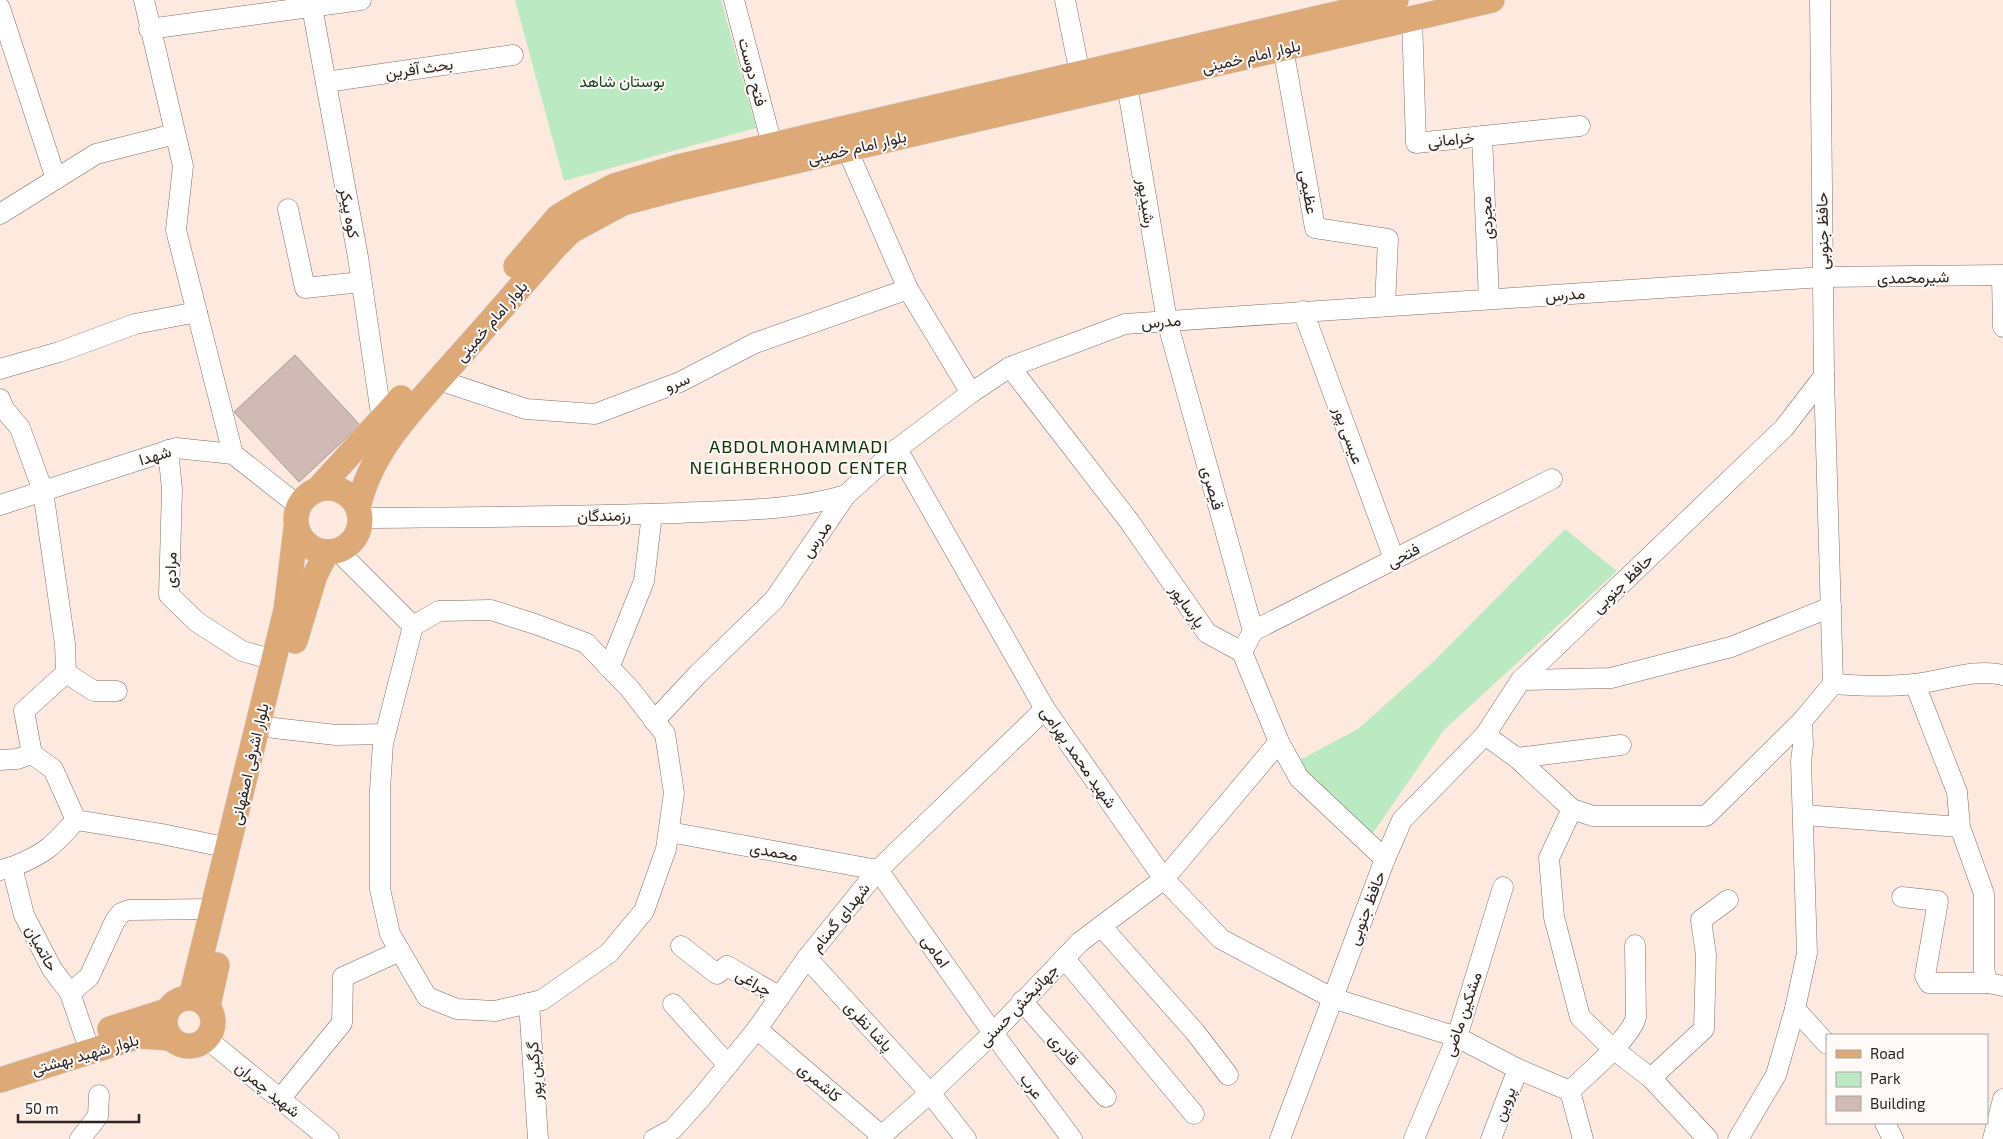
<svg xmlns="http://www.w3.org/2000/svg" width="2003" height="1139" viewBox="0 0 2003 1139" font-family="'Exo 2',Vazirmatn,sans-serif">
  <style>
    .green { fill: #bbe9c1 }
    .building { fill: #d1bab6; stroke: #ad9793 }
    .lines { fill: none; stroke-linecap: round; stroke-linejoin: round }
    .minor-casing { stroke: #826f66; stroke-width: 21 }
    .major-casing { stroke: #d5d3d3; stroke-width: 26 }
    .minor { stroke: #fff; stroke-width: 20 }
    .major { stroke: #dda977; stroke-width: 25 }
    .labels { text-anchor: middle; stroke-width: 4; stroke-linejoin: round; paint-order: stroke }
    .street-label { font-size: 16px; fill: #2c2421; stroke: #fefaf8 }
    .park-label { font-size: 16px; fill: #154420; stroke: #fefaf8 }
    .neighbourhood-label { font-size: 18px; letter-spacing: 1px; fill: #0f3409; stroke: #fefaf8 }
  </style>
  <rect width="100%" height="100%" fill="#fee9df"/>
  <g class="green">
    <path d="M 515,0 L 721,0 L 756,128 L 564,181 Z"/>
    <path d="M 1565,529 L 1617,571 L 1444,730 L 1364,846 L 1294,763 L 1358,729 L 1433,662 Z"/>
  </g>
  <path class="building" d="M 295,355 L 360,425 L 299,482 L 234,412 Z"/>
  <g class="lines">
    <g class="minor-casing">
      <g id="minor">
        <path d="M 144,0 L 183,166 L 176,230 L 233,454"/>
        <path d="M 734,0 L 772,145"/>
        <path d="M 1065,0 L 1080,74"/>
        <path d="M 312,7 L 358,257 L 382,421"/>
        <path d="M 0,8 L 56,179"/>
        <path d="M 1412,18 L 1416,143 L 1580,126"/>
        <path d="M 149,29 L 361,0"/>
        <path d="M 1283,48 L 1315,228 L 1388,239 L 1385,306"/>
        <path d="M 326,82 L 513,55"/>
        <path d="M 1127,84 L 1167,321 L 1253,631 L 1242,652"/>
        <path d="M 1482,136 L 1489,299"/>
        <path d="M 847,149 L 908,289 L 971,393"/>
        <path d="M 288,209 L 305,288 L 361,282"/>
        <path d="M 0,214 L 96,154 L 175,134"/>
        <path d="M 2002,276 L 2003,327"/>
        <path d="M 1303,311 L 1394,559"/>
        <path d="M 1010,367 L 1129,521 L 1207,633 L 1242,652 L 1279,742 L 1299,778 L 1385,859"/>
        <path d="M 0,369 L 59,352 L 135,324 L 197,312"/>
        <path d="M 439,380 L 526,409 L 595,414 L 680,382 L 755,343 L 908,289"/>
        <path d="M 0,399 L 4,409 L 20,428 L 43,491 L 65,644 L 66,673 L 24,711 L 32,754"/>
        <path d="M 897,449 L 1045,709 L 1164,879 L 1221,939 L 1332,998 L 1457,1037 L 1518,1069 L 1570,1091 L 1583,1139"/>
        <path d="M 168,450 L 172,489 L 169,595 L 197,622 L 242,651 L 274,660"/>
        <path d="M 0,505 L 176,448 L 233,454 L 299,506"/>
        <path d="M 360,518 C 467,517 574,517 680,513 C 736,510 792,511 846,495"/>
        <path d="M 338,551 L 413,626 L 383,743 L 380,790 L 380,889 L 390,934 L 427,997 L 457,1009 L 495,1011 L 542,1000 L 609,953 L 644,911 L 666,849 L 674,793 L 665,734 L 630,689 L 586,643 L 535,624 L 491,610 L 439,611 L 413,626"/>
        <path d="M 1253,631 L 1552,479"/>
        <path d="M 609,668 L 644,581 L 652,514"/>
        <path d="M 66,673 L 94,691 L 117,691"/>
        <path d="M 1521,680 L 1611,678 L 1731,647 L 1831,607"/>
        <path d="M 1833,684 C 1860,686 1887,687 1915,684 C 1944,681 1974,668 2003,675"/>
        <path d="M 1915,684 L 1957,792 L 1960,827 L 1984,894 L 1984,970 L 1988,983 L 2003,986"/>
        <path d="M 654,721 L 698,674 L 774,600 L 846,495 L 897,449 L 971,393 L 1010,367 L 1125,324 L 1823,277 L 2003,275"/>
        <path d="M 274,728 L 336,735 L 385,734"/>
        <path d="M 1485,735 L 1517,758 L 1572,809 L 1593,816 L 1706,816 L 1802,721 L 1833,684 L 1824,376"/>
        <path d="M 1517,758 L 1621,745"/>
        <path d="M 0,760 L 17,759 L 32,754 L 53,769 L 76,820 L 162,834 L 229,848"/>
        <path d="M 1572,809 L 1549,858 L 1554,917 L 1580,1017 L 1613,1049 L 1651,1078 L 1708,1139"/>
        <path d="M 1804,815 L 1960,827"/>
        <path d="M 669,832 L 878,870"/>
        <path d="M 12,867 C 45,854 53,846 76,820"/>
        <path d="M 0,870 L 12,867 L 24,915 L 52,969 L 70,993 L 85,1037"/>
        <path d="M 878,870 L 993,1033 L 1072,1139"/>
        <path d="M 1902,897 L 1938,901 L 1925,976 L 1929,983 L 1988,983"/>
        <path d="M 1101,926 L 1195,1032 L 1228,1075"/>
        <path d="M 681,946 L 717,974 L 727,966 L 780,997"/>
        <path d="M 807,958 L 930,1093 L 966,1139"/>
        <path d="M 1064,958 L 1194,1114"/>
        <path d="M 70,993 L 89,977 L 115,921 L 121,913 L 129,910 L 213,909"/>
        <path d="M 1022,1001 L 1106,1097"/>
        <path d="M 529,1003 L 538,1139"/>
        <path d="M 673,1004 L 728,1065"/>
        <path d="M 1795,1009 L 1827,1044"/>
        <path d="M 757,1029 L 882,1136"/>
        <path d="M 207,1039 L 329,1139"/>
        <path d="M 1651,1078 L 1704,1029 L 1706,955 L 1701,920 L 1728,900"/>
        <path d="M 1570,1091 C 1587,1074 1631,1038 1636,1017 L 1635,945"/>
        <path d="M 280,1099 L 342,1023 L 343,977 L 400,951"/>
        <path d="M 1885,1123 L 1893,1139"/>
        <path d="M 80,1139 L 98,1116 L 99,1095"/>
        <path d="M 654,1139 L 673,1129 L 701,1098 L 757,1029 L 807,958 L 878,870 L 1045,709"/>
        <path d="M 878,1139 L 930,1093 L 993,1033 L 1080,942 L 1164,879 L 1279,742"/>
        <path d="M 1280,1139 L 1385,859 L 1402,820 L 1485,735 L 1521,680 L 1784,428 L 1824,376 L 1820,0"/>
        <path d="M 1414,1139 L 1457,1037 L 1503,887"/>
        <path d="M 1491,1139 L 1518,1069"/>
        <path d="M 1738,1139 L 1776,1075 L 1795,1009 L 1807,953 L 1801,761 L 1803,745 L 1802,721"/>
        <path d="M 1993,1139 L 2003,1099"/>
      </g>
    </g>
    <g class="major-casing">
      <g id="major">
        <path d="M 516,266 L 558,217 L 581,203 L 614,186 L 678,167 L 1396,0"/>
        <circle cx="328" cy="520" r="32"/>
        <path d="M 318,489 L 401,398"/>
        <path d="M 358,508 C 371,448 417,405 456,360 C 489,323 522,285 554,248 L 571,231 L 623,203 L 684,187 L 1492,0"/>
        <path d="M 295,641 L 315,575 L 327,552"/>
        <path d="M 191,997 L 286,610 L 296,528"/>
        <circle cx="189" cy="1022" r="24"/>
        <path d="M 208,1006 L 217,965"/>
        <path d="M 110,1029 L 167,1011"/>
        <path d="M 0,1080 L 139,1036 L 170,1038"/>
      </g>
    </g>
    <use href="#minor" class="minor"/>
    <use href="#major" class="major"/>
  </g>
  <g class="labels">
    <g class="street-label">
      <text transform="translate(1251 56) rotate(-13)" y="6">بلوار امام خمینی</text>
      <text transform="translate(419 68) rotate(-8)" y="6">بحث آفرین</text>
      <text transform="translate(753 72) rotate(75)" y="6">فتح دوست</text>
      <text transform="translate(1451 139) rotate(-6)" y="6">خرامانی</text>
      <text transform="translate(857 147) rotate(-13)" y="6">بلوار امام خمینی</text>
      <text transform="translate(1309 192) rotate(80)" y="6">عظیمی</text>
      <text transform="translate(1147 203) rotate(81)" y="6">رشیدپور</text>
      <text transform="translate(350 213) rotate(80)" y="6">کوه پیکر</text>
      <text transform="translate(1486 218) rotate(-93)" y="6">مجردی</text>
      <text transform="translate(1822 231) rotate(-91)" y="6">حافظ جنوبی</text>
      <text transform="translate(1913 277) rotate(-1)" y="6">شیرمحمدی</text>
      <text transform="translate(1565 294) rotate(-4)" y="6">مدرس</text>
      <text transform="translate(491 321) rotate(-49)" y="6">بلوار امام خمینی</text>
      <text transform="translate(1161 321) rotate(-4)" y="6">مدرس</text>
      <text transform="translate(677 382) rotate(-23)" y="6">سرو</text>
      <text transform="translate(1349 435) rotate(70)" y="6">عیسی پور</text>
      <text transform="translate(155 455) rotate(-17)" y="6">شهدا</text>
      <text transform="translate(1213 488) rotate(74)" y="6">قیصری</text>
      <text transform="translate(604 515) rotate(-1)" y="6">رزمندگان</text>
      <text transform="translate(816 539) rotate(-55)" y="6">مدرس</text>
      <text transform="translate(1403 555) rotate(-27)" y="6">فتحی</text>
      <text transform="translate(170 570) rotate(-89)" y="6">مرادی</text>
      <text transform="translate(1622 583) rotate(-44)" y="6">حافظ جنوبی</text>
      <text transform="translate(1188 606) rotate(55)" y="6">پارساپور</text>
      <text transform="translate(1079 757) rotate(55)" y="6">شهید محمد بهرامی</text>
      <text transform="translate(249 764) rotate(-77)" y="6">بلوار اشرفی اصفهانی</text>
      <text transform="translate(774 851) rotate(10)" y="6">محمدی</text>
      <text transform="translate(1366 908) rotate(-69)" y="6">حافظ جنوبی</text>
      <text transform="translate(840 917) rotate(-51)" y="6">شهدای گمنام</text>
      <text transform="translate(42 948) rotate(61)" y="6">حاتمیان</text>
      <text transform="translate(936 951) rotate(55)" y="6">امامی</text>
      <text transform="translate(754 982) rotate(30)" y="6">چراغی</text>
      <text transform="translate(1018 1005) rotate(-46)" y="6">جهانبخش حسنی</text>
      <text transform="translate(1462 1014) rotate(-71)" y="6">مشکین ماضی</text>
      <text transform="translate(869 1026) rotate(47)" y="6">پاشا نظری</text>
      <text transform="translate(1064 1049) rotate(49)" y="6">قادری</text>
      <text transform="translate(85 1054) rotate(-16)" y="6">بلوار شهید بهشتی</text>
      <text transform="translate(534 1071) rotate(-94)" y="6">گرگین پور</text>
      <text transform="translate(820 1082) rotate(40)" y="6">کاشمری</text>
      <text transform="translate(1032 1086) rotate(54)" y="6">عرب</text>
      <text transform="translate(268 1089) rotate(39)" y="6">شهید چمران</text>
      <text transform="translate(1504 1104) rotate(-69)" y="6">پروین</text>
    </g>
    <g class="park-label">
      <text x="622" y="87">بوستان شاهد</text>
    </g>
    <g class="neighbourhood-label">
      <text x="799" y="453">ABDOLMOHAMMADI<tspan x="799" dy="21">NEIGHBERHOOD CENTER</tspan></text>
    </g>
  </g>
  <rect x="1826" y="1034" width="162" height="90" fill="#fefaf8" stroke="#aaa4a2"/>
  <rect x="1836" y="1050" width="25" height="8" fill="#dda977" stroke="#aaa4a2"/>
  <text x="1870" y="1059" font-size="15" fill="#2c2421">Road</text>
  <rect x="1836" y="1072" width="25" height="15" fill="#bbe9c1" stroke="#aaa4a2"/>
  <text x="1870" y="1084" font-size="15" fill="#2c2421">Park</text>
  <rect x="1836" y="1096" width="25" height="15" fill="#d1bab6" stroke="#aaa4a2"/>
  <text x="1870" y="1109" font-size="15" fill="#2c2421">Building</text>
  <path d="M18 1114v8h121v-8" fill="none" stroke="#2c2421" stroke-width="2.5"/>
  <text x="25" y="1114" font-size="15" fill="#2c2421" stroke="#fefaf8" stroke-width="4" paint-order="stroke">50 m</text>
</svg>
